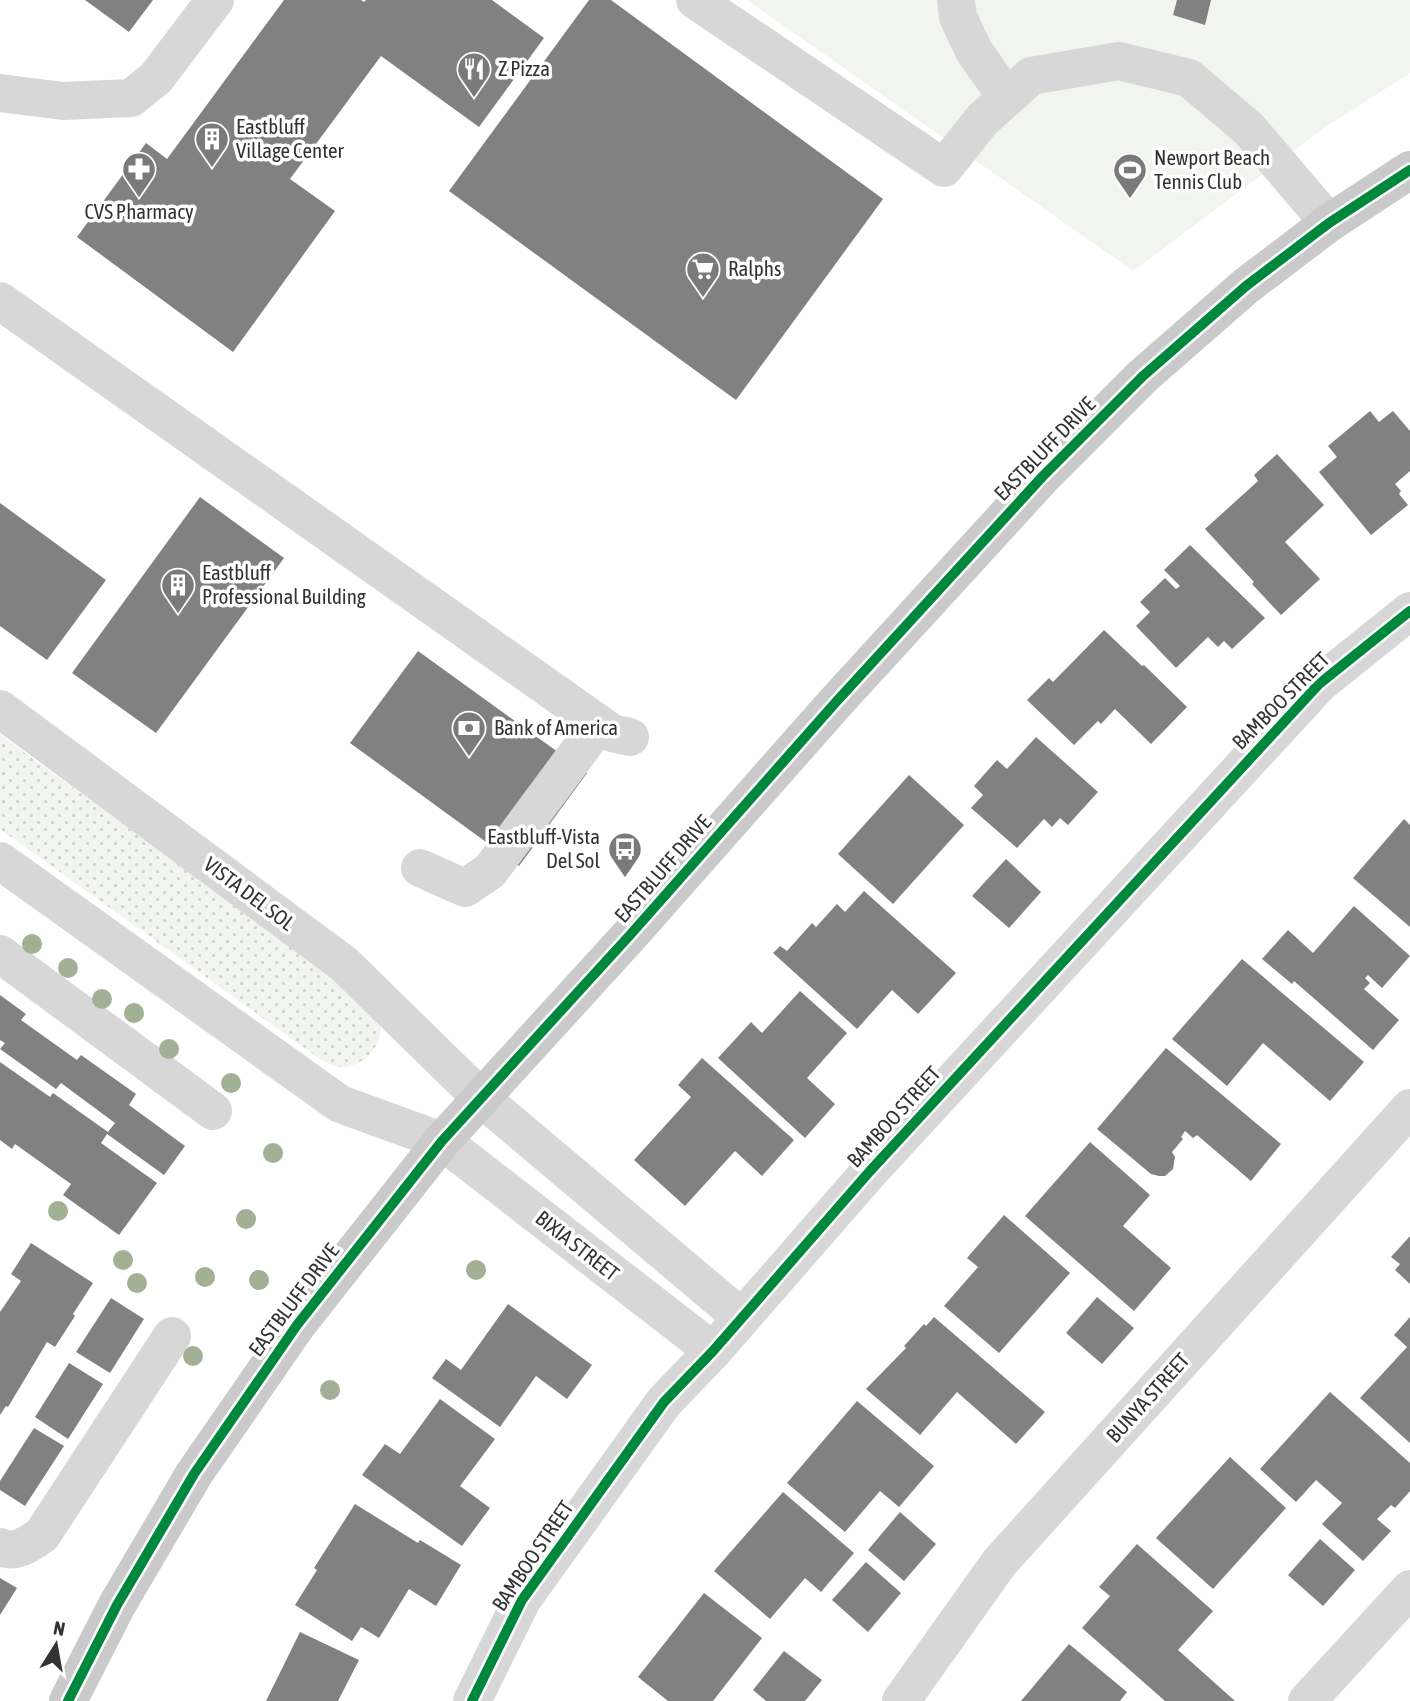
<svg xmlns="http://www.w3.org/2000/svg" width="1410" height="1701" viewBox="0 0 1410 1701" font-family="'Asap Condensed',sans-serif">
  <style>
    .grass { fill: url(#grass-dots) }
    .park { fill: #f1f5ed }
    .building { fill: #818181 }
    .lines { fill: none; stroke-linecap: round; stroke-linejoin: round }
    .minor { stroke: #d7d7d7; stroke-width: 38 }
    .major { stroke: #cacaca; stroke-width: 38 }
    .cycleway-casing { stroke: #fff; stroke-width: 15 }
    .cycleway { stroke: #00873e; stroke-width: 10 }
    .tree { fill: #a2b095 }
    .labels { text-anchor: middle; stroke-width: 7; stroke-linejoin: round; paint-order: stroke }
    .poi-label { font-size: 21px; fill: #333; stroke: #fff; text-anchor: start }
    .street-label { font-size: 21px; fill: #333; stroke: #fff }
  </style>
  <defs>
    <pattern id="grass-dots" width="8" height="8" patternUnits="userSpaceOnUse" patternTransform="scale(1.75)"><rect width="8" height="8" fill="#f1f5ed"/><path d="M2 2h.1M6 6h.1" fill="none" stroke="#cfd2cc" stroke-width="1.8" stroke-linecap="round"/></pattern>
  </defs>
  <rect width="100%" height="100%" fill="#fff"/>
  <path class="grass" d="M 0,735 L 364,998 C 368,1004 374,1010 378,1016 C 389,1040 365,1068 341,1067 C 333,1066 327,1063 320,1059 L 0,829 Z"/>
  <path class="park" d="M 747,0 L 1410,0 L 1410,73 L 1324,128 L 1133,271 Z"/>
  <g class="building">
    <path d="M 85,0 L 153,0 L 129,32 Z"/>
    <path d="M 284,0 L 361,0 L 364,2 L 366,0 L 492,0 L 544,38 L 479,127 L 381,56 L 290,179 L 335,211 L 233,352 L 77,237 L 146,143 L 167,159 Z"/>
    <path d="M 589,0 L 611,0 L 883,199 L 736,400 L 449,191 Z"/>
    <path d="M 1177,0 L 1211,0 L 1205,25 L 1173,15 Z"/>
    <path d="M 1370,411 L 1379,422 L 1393,411 L 1410,431 L 1410,471 L 1395,484 L 1401,491 L 1399,494 L 1408,505 L 1371,535 L 1319,472 L 1337,457 L 1328,446 Z"/>
    <path d="M 1277,454 L 1324,505 L 1285,542 L 1320,579 L 1281,615 L 1252,584 L 1254,582 L 1205,529 L 1258,481 L 1254,475 Z"/>
    <path d="M 200,497 L 284,558 L 156,733 L 72,673 Z"/>
    <path d="M 0,503 L 106,580 L 47,660 L 0,626 Z"/>
    <path d="M 1190,545 L 1265,618 L 1232,649 L 1224,641 L 1218,647 L 1208,637 L 1176,668 L 1136,626 L 1150,612 L 1140,602 L 1165,578 L 1176,589 L 1180,586 L 1164,570 Z"/>
    <path d="M 1104,630 L 1142,666 L 1144,665 L 1187,707 L 1151,744 L 1115,709 L 1101,724 L 1098,721 L 1074,745 L 1027,700 L 1049,678 L 1053,682 Z"/>
    <path d="M 418,651 L 587,773 L 519,866 L 350,743 Z"/>
    <path d="M 1036,737 L 1098,792 L 1068,825 L 1060,818 L 1052,827 L 1044,819 L 1017,848 L 971,808 L 983,795 L 974,786 L 997,760 L 1007,769 Z"/>
    <path d="M 909,775 L 964,825 L 893,904 L 838,854 Z"/>
    <path d="M 1404,819 L 1410,825 L 1410,927 L 1353,878 Z"/>
    <path d="M 1006,859 L 1041,892 L 1009,928 L 972,896 Z"/>
    <path d="M 864,891 L 956,973 L 918,1014 L 892,990 L 857,1029 L 773,953 L 780,946 L 787,951 L 812,923 L 816,927 L 837,904 L 845,912 Z"/>
    <path d="M 1354,906 L 1410,956 L 1382,988 L 1368,975 L 1365,978 L 1370,983 L 1364,989 L 1399,1020 L 1373,1050 L 1294,981 L 1292,984 L 1262,959 L 1288,930 L 1313,953 Z"/>
    <path d="M 1242,959 L 1364,1062 L 1330,1101 L 1263,1043 L 1227,1086 L 1172,1039 Z"/>
    <path d="M 800,991 L 847,1033 L 807,1078 L 835,1104 L 805,1138 L 718,1058 L 751,1022 L 762,1033 Z"/>
    <path d="M 0,995 L 26,1014 L 21,1020 L 77,1060 L 81,1055 L 136,1094 L 129,1105 L 185,1146 L 164,1175 L 107,1134 L 101,1143 L 157,1183 L 119,1235 L 63,1195 L 71,1184 L 15,1144 L 12,1149 L 0,1140 L 0,1062 L 50,1097 L 53,1093 L 108,1132 L 115,1123 L 61,1083 L 56,1089 L 0,1049 L 5,1043 L 0,1040 Z"/>
    <path d="M 1166,1048 L 1281,1144 L 1251,1181 L 1197,1135 L 1193,1138 L 1185,1131 L 1181,1137 L 1183,1139 L 1172,1152 L 1175,1157 L 1173,1169 L 1165,1176 L 1159,1176 L 1151,1174 L 1097,1129 Z"/>
    <path d="M 702,1058 L 794,1140 L 762,1176 L 735,1151 L 685,1206 L 634,1160 L 691,1097 L 678,1085 Z"/>
    <path d="M 1090,1142 L 1150,1195 L 1123,1226 L 1171,1268 L 1134,1311 L 1025,1216 Z"/>
    <path d="M 1004,1215 L 1070,1273 L 999,1353 L 944,1306 L 978,1267 L 967,1258 Z"/>
    <path d="M 1410,1236 L 1410,1284 L 1395,1270 L 1400,1264 L 1391,1257 Z"/>
    <path d="M 31,1243 L 93,1283 L 73,1314 L 75,1316 L 55,1347 L 47,1342 L 8,1407 L 6,1406 L 0,1415 L 0,1312 L 21,1281 L 11,1274 Z"/>
    <path d="M 1097,1297 L 1134,1328 L 1102,1364 L 1066,1333 Z"/>
    <path d="M 111,1298 L 144,1319 L 110,1373 L 76,1352 Z"/>
    <path d="M 508,1304 L 592,1365 L 567,1399 L 536,1376 L 500,1427 L 432,1378 L 446,1359 L 461,1370 Z"/>
    <path d="M 934,1317 L 1045,1412 L 1016,1444 L 957,1392 L 920,1435 L 866,1389 L 906,1348 L 904,1346 L 924,1324 L 926,1326 Z"/>
    <path d="M 1410,1317 L 1410,1443 L 1360,1398 L 1407,1347 L 1394,1335 Z"/>
    <path d="M 69,1363 L 103,1384 L 68,1439 L 35,1417 Z"/>
    <path d="M 1330,1392 L 1410,1463 L 1410,1491 L 1395,1508 L 1391,1505 L 1377,1519 L 1391,1531 L 1363,1561 L 1322,1524 L 1342,1503 L 1316,1480 L 1296,1502 L 1260,1469 Z"/>
    <path d="M 440,1399 L 495,1439 L 460,1486 L 490,1508 L 462,1546 L 362,1475 L 385,1444 L 400,1454 Z"/>
    <path d="M 857,1401 L 934,1466 L 899,1507 L 880,1491 L 845,1532 L 787,1483 Z"/>
    <path d="M 34,1428 L 64,1446 L 25,1506 L 0,1490 L 0,1481 Z"/>
    <path d="M 1230,1457 L 1286,1508 L 1213,1589 L 1156,1538 Z"/>
    <path d="M 783,1492 L 854,1553 L 821,1592 L 805,1578 L 770,1619 L 714,1571 Z"/>
    <path d="M 355,1504 L 418,1543 L 420,1540 L 461,1565 L 436,1606 L 409,1589 L 379,1638 L 361,1627 L 352,1641 L 295,1605 L 317,1570 L 314,1568 Z"/>
    <path d="M 900,1512 L 936,1544 L 904,1581 L 868,1550 Z"/>
    <path d="M 1320,1539 L 1355,1570 L 1323,1606 L 1288,1575 Z"/>
    <path d="M 1137,1544 L 1213,1611 L 1178,1650 L 1235,1701 L 1165,1701 L 1082,1628 L 1110,1596 L 1099,1587 Z"/>
    <path d="M 866,1562 L 901,1593 L 868,1632 L 832,1600 Z"/>
    <path d="M 0,1578 L 17,1588 L 0,1615 Z"/>
    <path d="M 704,1593 L 762,1638 L 713,1701 L 668,1701 L 638,1677 Z"/>
    <path d="M 300,1632 L 359,1660 L 338,1701 L 266,1701 Z"/>
    <path d="M 1069,1644 L 1127,1692 L 1120,1701 L 1021,1701 Z"/>
    <path d="M 784,1651 L 822,1680 L 805,1701 L 766,1701 L 753,1690 Z"/>
  </g>
  <g class="lines">
    <g class="minor">
      <path d="M 695,0 L 944,168 L 982,120 L 1031,76 L 1119,61 L 1189,78 L 1249,129 L 1329,223"/>
      <path d="M 956,0 L 958,17 L 974,51 L 1007,98"/>
      <path d="M 0,93 L 63,101 L 131,98 L 156,78 L 215,0"/>
      <path d="M 0,301 L 612,733 L 630,737"/>
      <path d="M 0,709 L 344,964 L 481,1098 L 742,1318"/>
      <path d="M 0,861 L 340,1104 L 442,1141 L 713,1351"/>
      <path d="M 420,868 L 465,888 L 490,871 L 599,724"/>
      <path d="M 0,954 L 213,1111"/>
      <path d="M 0,1547 C 15,1554 29,1544 42,1535 L 172,1336"/>
      <path d="M 472,1701 L 522,1600 L 664,1402 L 713,1351 L 870,1171 L 1319,684 L 1410,611"/>
      <path d="M 901,1701 L 999,1563 L 1410,1108"/>
      <path d="M 1307,1701 L 1410,1589"/>
    </g>
    <path class="major" d="M 68,1701 L 117,1605 L 194,1474 L 297,1325 L 442,1141 L 630,935 L 836,702 L 1043,476 L 1143,376 L 1246,286 L 1329,223 L 1410,170"/>
    <g class="cycleway-casing">
      <g id="cycleway">
        <path d="M 68,1701 L 117,1605 L 194,1474 L 297,1325 L 442,1141 L 630,935 L 836,702 L 1043,476 L 1143,376 L 1246,286 L 1329,223 L 1410,170"/>
        <path d="M 472,1701 L 522,1600 L 664,1402 L 713,1351 L 870,1171 L 1319,684 L 1410,611"/>
      </g>
    </g>
    <use href="#cycleway" class="cycleway"/>
  </g>
  <g class="tree">
    <circle cx="32" cy="944" r="10"/>
    <circle cx="68" cy="968" r="10"/>
    <circle cx="102" cy="999" r="10"/>
    <circle cx="134" cy="1013" r="10"/>
    <circle cx="169" cy="1049" r="10"/>
    <circle cx="231" cy="1083" r="10"/>
    <circle cx="273" cy="1153" r="10"/>
    <circle cx="58" cy="1211" r="10"/>
    <circle cx="246" cy="1219" r="10"/>
    <circle cx="123" cy="1260" r="10"/>
    <circle cx="476" cy="1270" r="10"/>
    <circle cx="205" cy="1277" r="10"/>
    <circle cx="259" cy="1280" r="10"/>
    <circle cx="137" cy="1283" r="10"/>
    <circle cx="193" cy="1356" r="10"/>
    <circle cx="330" cy="1390" r="10"/>
  </g>
  <defs>
    <g id="restaurant-pin" transform="scale(1.75)"><path d="M0 17L-7.5 6A9.5 9.5 0 1 1 7.5 6Z" fill="#7a7a7a" stroke="#fff"/><path d="M-5-6h1v4h1v-4h1v4h1v-4h1v5L-1.5 .5V6h-2V.5L-5-1ZM5-6V6H3V1.5H1.5Q1.5-4 5-6Z" fill="#fff"/></g>
    <g id="building-pin" transform="scale(1.75)"><path d="M0 17L-7.5 6A9.5 9.5 0 1 1 7.5 6Z" fill="#7a7a7a" stroke="#fff"/><path d="M-4-6H4V6H1V3H-1V6H-4ZM-2.5-4.3h1.7v1.8h-1.7ZM.8-4.3h1.7v1.8H.8ZM-2.5-1h1.7V.8h-1.7ZM.8-1h1.7V.8H.8Z" fill="#fff"/></g>
    <g id="pharmacy-pin" transform="scale(1.75)"><path d="M0 17L-7.5 6A9.5 9.5 0 1 1 7.5 6Z" fill="#7a7a7a" stroke="#fff"/><path d="M-2-6h4v4h4v4h-4v4h-4v-4h-4v-4h4Z" fill="#fff"/></g>
    <g id="stadium-pin" transform="scale(1.75)"><path d="M0 17L-7.5 6A9.5 9.5 0 1 1 7.5 6Z" fill="#7a7a7a" stroke="#fff"/><path d="M0-5a6.5 5 0 1 0 0 10a6.5 5 0 1 0 0-10ZM-3.5-1.8h7v3.6h-7Z" fill="#fff"/></g>
    <g id="supermarket-pin" transform="scale(1.75)"><path d="M0 17L-7.5 6A9.5 9.5 0 1 1 7.5 6Z" fill="#7a7a7a" stroke="#fff"/><path d="M-6-5.5h2.5l.6 2H6L4.5 2H-2.5L-4.4-4H-6ZM-1.5 3.2a1.3 1.3 0 1 0 .1 0ZM3 3.2a1.3 1.3 0 1 0 .1 0Z" fill="#fff"/></g>
    <g id="bank-pin" transform="scale(1.75)"><path d="M0 17L-7.5 6A9.5 9.5 0 1 1 7.5 6Z" fill="#7a7a7a" stroke="#fff"/><path d="M-6-4H6V4H-6ZM0-2.3a2.3 2.3 0 1 0 0 4.6a2.3 2.3 0 1 0 0-4.6Z" fill="#fff"/></g>
    <g id="bus-pin" transform="scale(1.75)"><path d="M0 17L-7.5 6A9.5 9.5 0 1 1 7.5 6Z" fill="#7a7a7a" stroke="#fff"/><path d="M-5-6H5V4H4V6H2V4H-2V6H-4V4H-5ZM-3.5-4V0h7V-4ZM-3.5 1.2v1.5H-2V1.2ZM2 1.2v1.5H3.5V1.2Z" fill="#fff"/></g>
  </defs>
  <g fill-rule="evenodd">
    <use href="#restaurant-pin" x="474" y="69"/>
    <use href="#building-pin" x="212" y="139"/>
    <use href="#pharmacy-pin" x="139" y="169"/>
    <use href="#stadium-pin" x="1130" y="170"/>
    <use href="#supermarket-pin" x="703" y="269"/>
    <use href="#building-pin" x="178" y="585"/>
    <use href="#bank-pin" x="469" y="728"/>
    <use href="#bus-pin" x="625" y="849"/>
  </g>
  <g class="labels">
    <g class="poi-label">
      <text x="498" y="76">Z Pizza</text>
      <text x="236" y="134">Eastbluff<tspan x="236" dy="24">Village Center</tspan></text>
      <text x="1154" y="165">Newport Beach<tspan x="1154" dy="24">Tennis Club</tspan></text>
      <text x="139" y="219" text-anchor="middle">CVS Pharmacy</text>
      <text x="728" y="276">Ralphs</text>
      <text x="202" y="580">Eastbluff<tspan x="202" dy="24">Professional Building</tspan></text>
      <text x="494" y="735">Bank of America</text>
      <text x="600" y="844" text-anchor="end">Eastbluff-Vista<tspan x="600" dy="24">Del Sol</tspan></text>
    </g>
    <g class="street-label">
      <text transform="translate(1045 449) rotate(-46)" y="7">EASTBLUFF DRIVE</text>
      <text transform="translate(1281 701) rotate(-45)" y="7">BAMBOO STREET</text>
      <text transform="translate(663 869) rotate(-49)" y="7">EASTBLUFF DRIVE</text>
      <text transform="translate(249 894) rotate(37)" y="7">VISTA DEL SOL</text>
      <text transform="translate(894 1117) rotate(-48)" y="7">BAMBOO STREET</text>
      <text transform="translate(577 1246) rotate(38)" y="7">BIXIA STREET</text>
      <text transform="translate(294 1300) rotate(-53)" y="7">EASTBLUFF DRIVE</text>
      <text transform="translate(1148 1398) rotate(-48)" y="7">BUNYA STREET</text>
      <text transform="translate(533 1556) rotate(-56)" y="7">BAMBOO STREET</text>
    </g>
  </g>
  <g transform="translate(56 1645) rotate(11)" stroke="#ffffff" stroke-width="5" paint-order="stroke">
  <path d="M0-5L12 26L0 18L-12 26Z" fill="#333333"/>
  <text y="-10" font-size="19" font-weight="bold" text-anchor="middle" fill="#333333">N</text>
  </g>
</svg>
